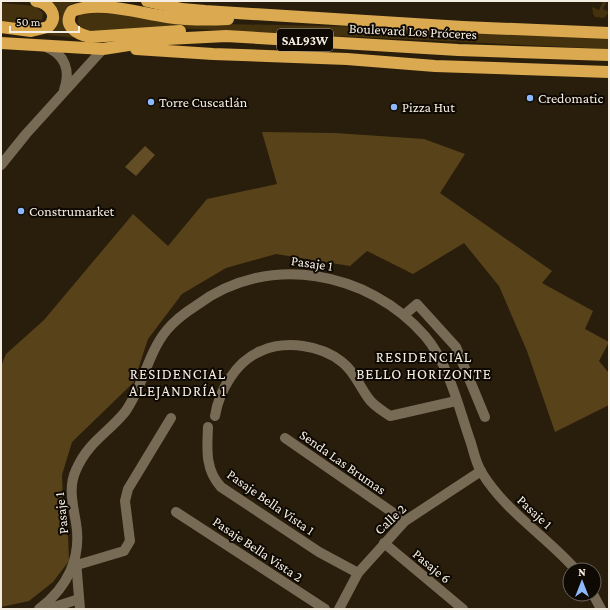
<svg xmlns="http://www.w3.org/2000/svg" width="610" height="610" viewBox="0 0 610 610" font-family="'Crimson Pro',serif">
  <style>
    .green { fill: #44310d }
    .forest { fill: #58421a }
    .water { fill: #634d25 }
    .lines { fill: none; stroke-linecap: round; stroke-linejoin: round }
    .minor { stroke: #786b56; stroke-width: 10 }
    .highway { stroke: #daa950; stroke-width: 12 }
    .poi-dot { fill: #8eb8fd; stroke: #0e0903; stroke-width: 1.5 }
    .labels { text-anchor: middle; stroke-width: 4; stroke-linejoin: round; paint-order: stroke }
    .shield { fill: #0e0903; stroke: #afa99e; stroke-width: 1 }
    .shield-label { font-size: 13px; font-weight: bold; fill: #f4ede1 }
    .street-label { font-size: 14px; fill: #f4ede1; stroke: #0e0903 }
    .poi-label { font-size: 14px; fill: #f4ede1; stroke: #0e0903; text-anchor: start }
    .neighbourhood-label { font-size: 15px; letter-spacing: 1px; fill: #f4ede1; stroke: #0e0903 }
  </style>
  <rect width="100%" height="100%" fill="#291e0c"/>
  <g class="green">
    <path d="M 50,1 L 79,1 L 69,5 L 64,17 L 76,38 L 47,35 C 57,25 68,14 50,1 Z"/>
    <path d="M 603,1 L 607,1 L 603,9 L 609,12 L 604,18 L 595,17 L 593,14 L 592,7 L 599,10 Z"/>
    <path d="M 1,3 L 36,6 L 43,13 L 42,19 C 35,31 13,25 1,24 Z"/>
    <path d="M 86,9 L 225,24 L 372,27 L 609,38 L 609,49 L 173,28 L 93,33 L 82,29 L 77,22 L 79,15 Z"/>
  </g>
  <path class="forest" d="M 262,132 L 335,133 L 424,139 L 465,154 L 440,193 L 552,271 L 542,283 L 593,311 L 585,329 L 609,342 L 599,361 L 609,373 L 609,405 L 555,432 L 527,351 L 499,286 L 464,243 L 413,274 L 367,251 L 350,266 L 276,254 L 226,268 L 182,294 L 148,339 L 134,382 L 72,442 L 62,475 L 63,501 L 68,536 L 69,561 L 53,582 L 29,601 L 1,607 L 1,366 L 6,354 L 44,320 L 133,214 L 168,246 L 207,199 L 277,184 Z"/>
  <path class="water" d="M 145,146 L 155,155 L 136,176 L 125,167 Z"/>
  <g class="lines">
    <g class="minor">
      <path d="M 46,47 C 65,54 71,71 64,90"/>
      <path d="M 1,165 L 26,134 L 103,49"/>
      <path d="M 404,315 L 417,304 L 456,347 L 485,417"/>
      <path d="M 215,416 C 219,391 236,361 261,351 C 286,340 321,345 342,362 C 355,372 359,386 369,399 C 374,406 383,411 390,416 L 456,401"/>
      <path d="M 208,427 C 207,449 205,470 221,487 L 319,552 L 358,573"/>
      <path d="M 285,438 L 405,521"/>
      <path d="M 176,512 L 325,609"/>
      <path d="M 384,543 L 463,609"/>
      <path d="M 76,561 L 80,609"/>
      <path d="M 77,565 L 124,551 L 130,541 L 125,501 L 128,489 L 171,418"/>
      <path d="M 593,594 L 601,609"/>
      <path d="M 39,609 C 67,588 82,558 76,523 C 73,505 68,487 76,470 C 88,442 107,434 125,412 C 143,387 147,355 166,331 C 174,321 186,312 197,305 C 267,252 369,271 425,336 C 449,364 459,409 471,443 C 474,453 476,464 482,473 C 506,512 546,536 576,570"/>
      <path d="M 48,609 L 79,599"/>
      <path d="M 339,609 L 358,573 L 405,521 L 481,471"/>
    </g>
    <g class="highway">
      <path d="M 147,1 L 182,9 L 205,11 L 463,27 L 609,33"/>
      <path d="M 1,27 L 31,31 L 48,27 C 60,16 49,3 36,1"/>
      <path d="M 180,31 L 90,37 C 77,34 62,26 72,11 C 99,0 138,13 167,17 C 188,20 208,20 228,19"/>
      <path d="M 1,43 L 103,49 L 167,39 L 226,36 L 458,50 L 609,55"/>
      <path d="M 136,49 L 213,54 L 347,59 L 435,66 L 609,72"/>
    </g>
  </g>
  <g class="poi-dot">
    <circle cx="530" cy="98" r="4"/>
    <circle cx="151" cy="102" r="4"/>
    <circle cx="394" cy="107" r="4"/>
    <circle cx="21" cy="211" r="4"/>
  </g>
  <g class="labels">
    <rect class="shield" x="277" y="29" width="56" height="22" rx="3"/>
    <g class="shield-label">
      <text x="305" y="45">SAL93W</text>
    </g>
    <g class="street-label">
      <text transform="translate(413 31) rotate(3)" y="5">Boulevard Los Próceres</text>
      <text transform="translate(312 263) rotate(8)" y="5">Pasaje 1</text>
      <text transform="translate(343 462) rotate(35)" y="5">Senda Las Brumas</text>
      <text transform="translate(271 502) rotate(35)" y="5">Pasaje Bella Vista 1</text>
      <text transform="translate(535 512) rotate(43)" y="5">Pasaje 1</text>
      <text transform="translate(61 513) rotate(-96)" y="5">Pasaje 1</text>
      <text transform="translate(390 519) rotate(-43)" y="5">Calle 2</text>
      <text transform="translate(258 549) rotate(34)" y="5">Pasaje Bella Vista 2</text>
      <text transform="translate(432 566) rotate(40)" y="5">Pasaje 6</text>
    </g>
    <g class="poi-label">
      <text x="538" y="103">Credomatic</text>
      <text x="159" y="107">Torre Cuscatlán</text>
      <text x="402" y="112">Pizza Hut</text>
      <text x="29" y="216">Construmarket</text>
    </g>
    <g class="neighbourhood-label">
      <text x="424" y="362">RESIDENCIAL<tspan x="424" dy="17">BELLO HORIZONTE</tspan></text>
      <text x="178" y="379">RESIDENCIAL<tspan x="178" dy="17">ALEJANDRÍA 1</tspan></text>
    </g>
  </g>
  <rect width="610" height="610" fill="none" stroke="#f4ede1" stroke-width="4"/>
  <g transform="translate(582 582)"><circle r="19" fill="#0e0903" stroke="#6a645c"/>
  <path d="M0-3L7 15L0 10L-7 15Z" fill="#8eb8fd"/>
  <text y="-6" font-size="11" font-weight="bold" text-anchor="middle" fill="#f4ede1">N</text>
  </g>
  <path d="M10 26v6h69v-6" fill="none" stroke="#f4ede1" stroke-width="2"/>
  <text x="16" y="26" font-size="12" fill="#f4ede1" stroke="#0e0903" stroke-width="3" paint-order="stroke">50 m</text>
</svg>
